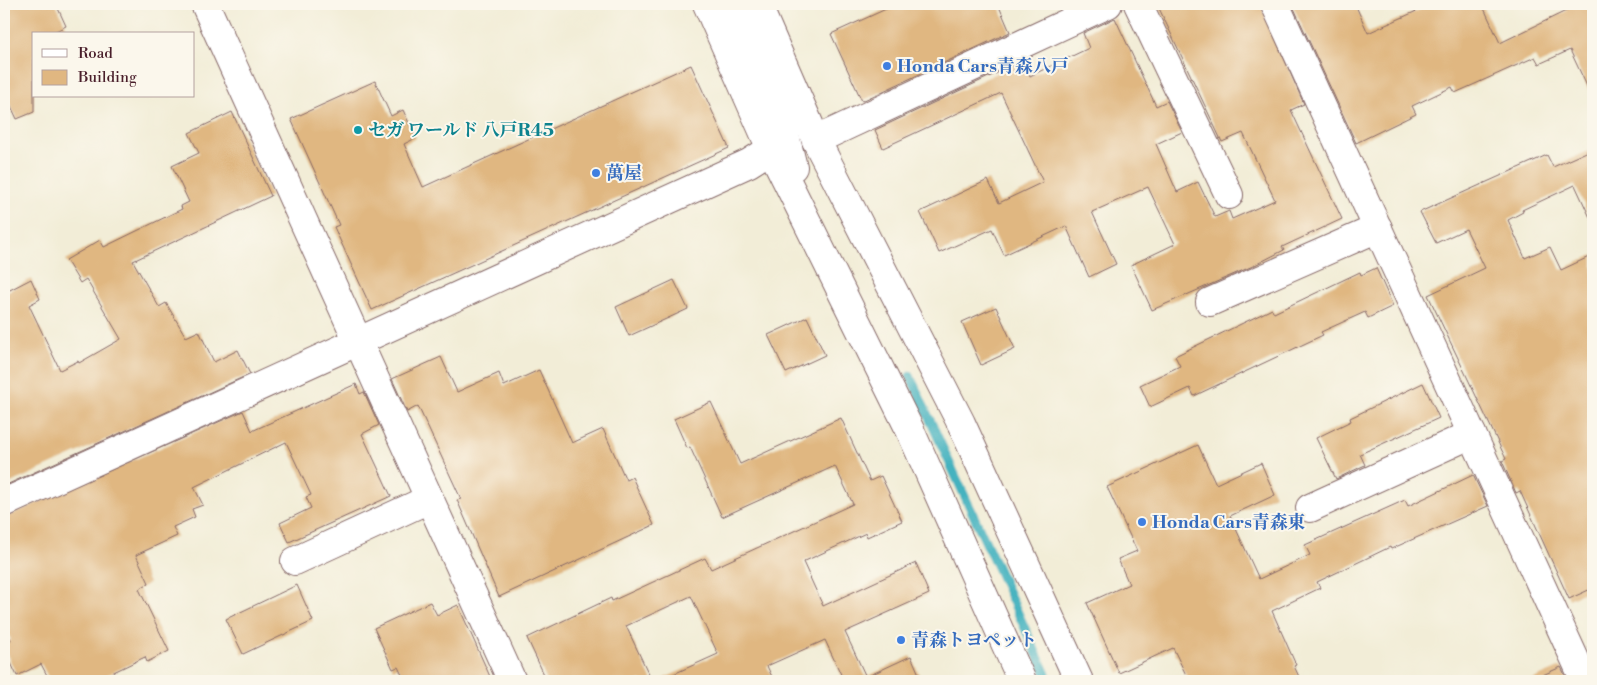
<svg xmlns="http://www.w3.org/2000/svg" width="1597" height="685" viewBox="0 0 1597 685" font-family="'Libre Bodoni','Noto Serif JP',serif">
  <style>
    .lines { fill: none; stroke-linecap: round; stroke-linejoin: round }
    .stream { stroke: #44b2bf; stroke-width: 9 }
    .building { fill: #e0b781 }
    .minor-casing { stroke: #856767; stroke-width: 30 }
    .tertiary-casing { stroke: #856767; stroke-width: 30 }
    .minor { stroke: #fff; stroke-width: 28 }
    .tertiary { stroke: #fff; stroke-width: 28 }
    .shop-dot { fill: #3f7fe0; stroke: #fbf7ec; stroke-width: 2 }
    .culture-dot { fill: #0f9aa8; stroke: #fbf7ec; stroke-width: 2 }
    .labels { text-anchor: middle; stroke-width: 4; stroke-linejoin: round; paint-order: stroke }
    .shop-label { font-size: 18px; font-weight: bold; fill: #366cbe; stroke: #fbf7ec; text-anchor: start }
    .culture-label { font-size: 18px; font-weight: bold; fill: #0d838f; stroke: #fbf7ec; text-anchor: start }
  </style>
  <rect width="100%" height="100%" fill="#fbf7ec"/>
  <filter id="ink" filterUnits="userSpaceOnUse"><feTurbulence type="fractalNoise" baseFrequency=".02" numOctaves="2"/><feDisplacementMap in="SourceGraphic" scale="10" xChannelSelector="R" yChannelSelector="G"/><feConvolveMatrix kernelMatrix="1 2 1 2 8 2 1 2 1" color-interpolation-filters="sRGB"/></filter>
  <filter id="wash" filterUnits="userSpaceOnUse"><feTurbulence type="fractalNoise" baseFrequency=".0096" numOctaves="4" result="noise"/><feDisplacementMap in="SourceGraphic" scale="20" xChannelSelector="R" yChannelSelector="G"/><feGaussianBlur stdDeviation="1.12" result="paint"/><feColorMatrix in="noise" values="0 0 0 0 0 0 0 0 0 0 0 0 0 0 0 0 0 1.4 0 .05"/><feComposite in="paint" operator="in"/></filter>
  <g filter="url(#wash)">
    <rect width="100%" height="100%" fill="#f2edd7"/>
    <g class="lines">
      <path class="stream" d="M 910,376 L 1049,681"/>
    </g>
    <g id="blocks">
      <g class="building">
        <path d="M 4,4 L 56,4 L 66,26 L 50,34 L 34,34 L 34,112 L 17,119 L 10,104 L 4,107 Z"/>
        <path d="M 897,4 L 998,4 L 1010,32 L 862,101 L 831,34 Z"/>
        <path d="M 1157,4 L 1260,4 L 1304,104 L 1291,110 L 1342,219 L 1282,247 L 1284,250 L 1253,266 L 1152,310 L 1131,265 L 1175,244 L 1148,187 L 1092,212 L 1116,264 L 1089,277 L 1066,226 L 1004,255 L 992,229 L 939,253 L 920,212 L 988,180 L 999,203 L 1043,182 L 1001,93 L 883,148 L 875,130 L 1023,61 L 1030,76 L 1089,48 L 1083,33 L 1115,18 L 1156,106 L 1167,101 L 1182,132 L 1156,144 L 1177,192 L 1198,182 L 1215,217 L 1229,211 L 1232,219 L 1275,200 L 1243,133 L 1222,142 Z"/>
        <path d="M 1292,4 L 1355,4 L 1368,33 L 1432,4 L 1482,4 L 1500,43 L 1566,11 L 1563,4 L 1593,4 L 1593,99 L 1570,50 L 1539,64 L 1535,57 L 1455,93 L 1452,87 L 1412,106 L 1416,114 L 1356,143 Z"/>
        <path d="M 691,65 L 729,148 L 372,310 L 334,227 L 339,225 L 291,119 L 375,81 L 391,116 L 403,110 L 416,138 L 404,144 L 423,187 Z"/>
        <path d="M 232,112 L 271,196 L 133,261 L 159,307 L 166,303 L 186,337 L 199,331 L 214,362 L 238,350 L 250,374 L 4,486 L 4,293 L 31,279 L 40,299 L 29,305 L 60,370 L 78,361 L 79,363 L 121,339 L 86,279 L 80,283 L 66,260 L 100,240 L 104,247 L 182,209 L 181,206 L 189,202 L 172,166 L 199,153 L 189,133 Z"/>
        <path d="M 1593,149 L 1593,224 L 1575,185 L 1522,210 L 1523,212 L 1508,220 L 1525,258 L 1550,247 L 1561,270 L 1593,255 L 1593,588 L 1569,599 L 1520,491 L 1516,493 L 1502,461 L 1506,459 L 1428,295 L 1485,268 L 1466,229 L 1436,243 L 1420,212 L 1547,155 L 1553,167 Z"/>
        <path d="M 1376,268 L 1393,306 L 1368,318 L 1365,312 L 1321,332 L 1323,335 L 1194,396 L 1190,388 L 1150,407 L 1140,385 L 1180,366 L 1175,356 L 1272,309 L 1274,313 L 1360,272 L 1361,275 Z"/>
        <path d="M 674,280 L 688,309 L 629,336 L 616,307 Z"/>
        <path d="M 996,307 L 1015,349 L 981,365 L 962,322 Z"/>
        <path d="M 807,317 L 825,355 L 786,373 L 768,335 Z"/>
        <path d="M 441,357 L 457,392 L 499,373 L 504,386 L 539,370 L 572,443 L 603,429 L 626,480 L 632,477 L 654,525 L 499,597 L 457,500 L 461,499 L 418,406 L 407,412 L 392,379 Z"/>
        <path d="M 1423,383 L 1439,418 L 1360,454 L 1365,465 L 1336,479 L 1316,438 L 1351,421 L 1350,418 Z"/>
        <path d="M 356,384 L 360,394 L 364,392 L 379,425 L 362,434 L 391,496 L 289,542 L 280,523 L 311,508 L 306,497 L 311,495 L 286,442 L 194,487 L 203,505 L 192,509 L 195,517 L 173,527 L 177,536 L 136,555 L 149,583 L 139,589 L 169,651 L 147,662 L 145,657 L 95,681 L 50,681 L 41,664 L 17,676 L 4,648 L 4,644 L 11,640 L 4,625 L 4,518 L 243,411 L 252,431 Z"/>
        <path d="M 711,402 L 740,464 L 841,418 L 870,481 L 881,476 L 902,521 L 867,537 L 866,533 L 803,562 L 823,606 L 916,563 L 929,594 L 845,632 L 866,677 L 911,656 L 922,681 L 844,681 L 825,640 L 767,666 L 774,681 L 658,681 L 718,654 L 691,596 L 626,626 L 652,681 L 547,681 L 527,638 L 611,598 L 612,601 L 705,558 L 711,569 L 853,504 L 835,466 L 722,517 L 690,447 L 687,448 L 674,419 Z"/>
        <path d="M 1198,445 L 1216,484 L 1261,463 L 1275,495 L 1230,516 L 1259,579 L 1310,555 L 1305,545 L 1405,500 L 1408,506 L 1473,475 L 1488,506 L 1391,549 L 1390,547 L 1317,582 L 1320,588 L 1272,611 L 1296,665 L 1294,666 L 1301,681 L 1189,681 L 1173,648 L 1119,673 L 1087,603 L 1129,584 L 1118,559 L 1137,551 L 1107,487 Z"/>
        <path d="M 297,585 L 313,621 L 243,654 L 226,619 Z"/>
        <path d="M 430,602 L 437,615 L 458,605 L 492,681 L 405,681 L 398,667 L 393,669 L 374,628 Z"/>
        <path d="M 1561,667 L 1568,681 L 1529,681 Z"/>
      </g>
    </g>
  </g>
  <g filter="url(#ink)">
    <use href="#blocks" fill-opacity="0" stroke="#856767" stroke-width="1"/>
    <g class="lines">
      <g class="minor-casing">
        <g id="minor">
          <path d="M 205,4 L 512,681"/>
          <path d="M 1138,4 L 1229,195"/>
          <path d="M 1275,4 L 1585,681"/>
          <path d="M 816,140 L 1108,4"/>
          <path d="M 1210,302 L 1378,228"/>
          <path d="M 4,503 L 749,163 L 771,149"/>
          <path d="M 1310,508 L 1472,434"/>
          <path d="M 295,561 L 429,499"/>
        </g>
      </g>
      <g class="tertiary-casing">
        <g id="tertiary">
          <path d="M 707,4 L 771,149 L 910,430 L 1022,681"/>
          <path d="M 728,4 L 782,124 L 793,167"/>
          <path d="M 757,4 L 816,140 L 961,423 L 1079,681"/>
        </g>
      </g>
      <use href="#minor" class="minor"/>
      <use href="#tertiary" class="tertiary"/>
    </g>
  </g>
  <g class="shop-dot">
    <circle cx="887" cy="66" r="5"/>
    <circle cx="596" cy="173" r="5"/>
    <circle cx="1142" cy="522" r="5"/>
    <circle cx="901" cy="640" r="5"/>
  </g>
  <circle class="culture-dot" cx="358" cy="130" r="5"/>
  <g class="labels">
    <g class="shop-label">
      <text x="897" y="72">Honda Cars青森八戸</text>
      <text x="606" y="179">萬屋</text>
      <text x="1152" y="528">Honda Cars青森東</text>
      <text x="911" y="646">青森トヨペット</text>
    </g>
    <g class="culture-label">
      <text x="368" y="136">セガ ワールド 八戸R45</text>
    </g>
  </g>
  <rect width="1597" height="685" fill="none" stroke="#fbf7ec" stroke-width="20"/>
  <rect x="32" y="32" width="162" height="65" fill="#fbf7ec" stroke="#b4a19f"/>
  <rect x="42" y="49" width="25" height="8" fill="#ffffff" stroke="#b4a19f"/>
  <text x="78" y="58" font-size="15" fill="#4a1f2b">Road</text>
  <rect x="42" y="70" width="25" height="15" fill="#e0b781" stroke="#b4a19f"/>
  <text x="78" y="82" font-size="15" fill="#4a1f2b">Building</text>
</svg>
